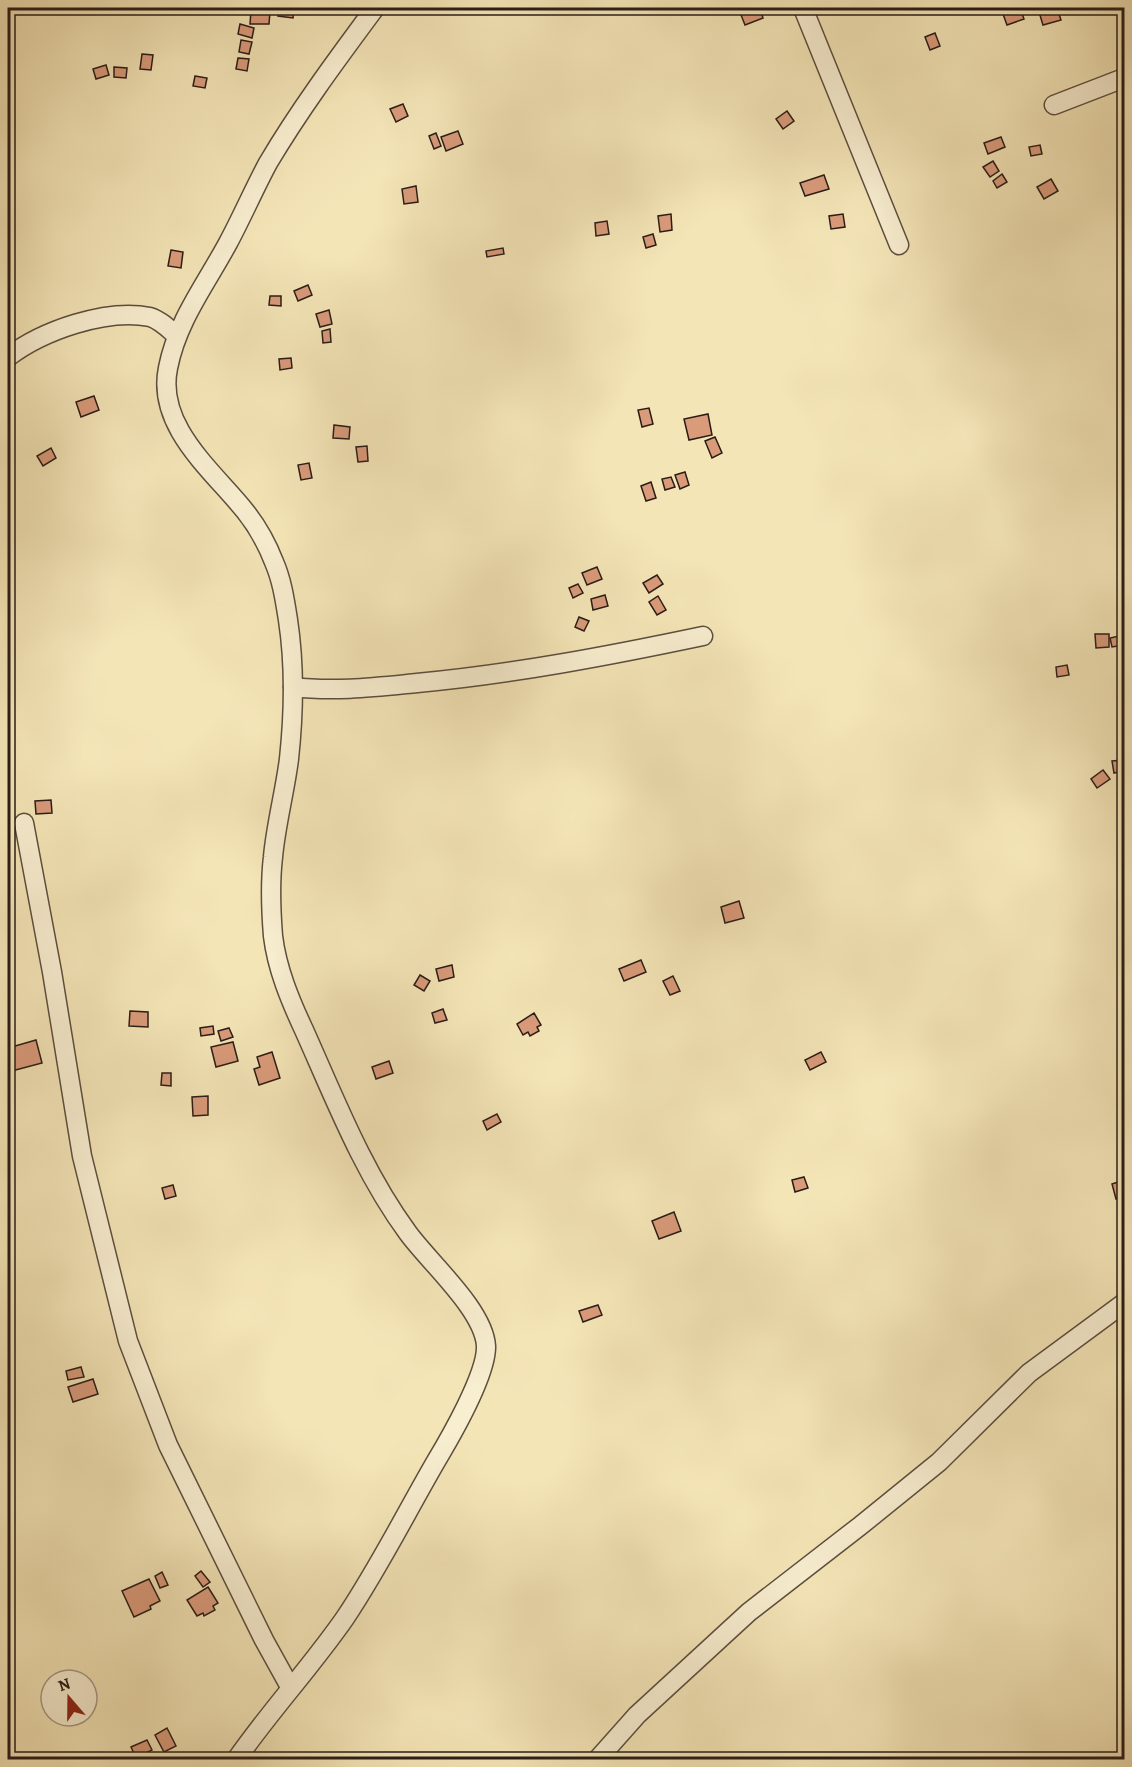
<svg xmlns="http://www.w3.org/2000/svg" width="1132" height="1767" viewBox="0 0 1132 1767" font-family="Alegreya,serif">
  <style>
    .building { fill: #da9b7b; stroke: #291c16; stroke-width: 1.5 }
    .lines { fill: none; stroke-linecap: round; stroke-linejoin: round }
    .minor-casing { stroke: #5c4e3e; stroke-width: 21 }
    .minor { stroke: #f8eed0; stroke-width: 18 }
  </style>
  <rect width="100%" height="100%" fill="#f4e5b7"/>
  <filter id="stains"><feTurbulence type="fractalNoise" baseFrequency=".00333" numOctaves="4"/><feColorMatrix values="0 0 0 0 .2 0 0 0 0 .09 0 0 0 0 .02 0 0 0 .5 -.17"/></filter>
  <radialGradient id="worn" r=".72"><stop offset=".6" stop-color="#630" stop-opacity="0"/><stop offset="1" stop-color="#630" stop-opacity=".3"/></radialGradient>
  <g class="building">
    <path d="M 279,8 L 294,8 L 293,18 L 278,16 Z"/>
    <path d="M 760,8 L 763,18 L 745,25 L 741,15 Z"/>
    <path d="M 1020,8 L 1024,19 L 1007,25 L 1003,14 Z"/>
    <path d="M 1052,8 L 1057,8 L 1061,20 L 1043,25 L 1039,12 Z"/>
    <path d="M 251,11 L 270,12 L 269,24 L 250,24 Z"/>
    <path d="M 240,24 L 254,28 L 252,38 L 238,34 Z"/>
    <path d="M 935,33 L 940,46 L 930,50 L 925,37 Z"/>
    <path d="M 241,40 L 252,42 L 249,54 L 239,52 Z"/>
    <path d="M 142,54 L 153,55 L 151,70 L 140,69 Z"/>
    <path d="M 238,58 L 249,59 L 247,71 L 236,69 Z"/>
    <path d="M 106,65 L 109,75 L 96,79 L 93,69 Z"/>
    <path d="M 114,67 L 127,68 L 126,78 L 114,77 Z"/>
    <path d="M 195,76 L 207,78 L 205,88 L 193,86 Z"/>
    <path d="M 403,104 L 408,116 L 396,122 L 390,109 Z"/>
    <path d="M 787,111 L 794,121 L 783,129 L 776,119 Z"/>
    <path d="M 458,131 L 463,144 L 446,151 L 441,137 Z"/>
    <path d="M 436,133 L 441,146 L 434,149 L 429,136 Z"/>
    <path d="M 1001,137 L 1005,147 L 988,154 L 984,143 Z"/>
    <path d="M 1040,145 L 1042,154 L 1031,156 L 1029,147 Z"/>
    <path d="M 993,161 L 999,171 L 990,177 L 983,167 Z"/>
    <path d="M 1002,174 L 1007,182 L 997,188 L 993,181 Z"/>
    <path d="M 824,175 L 829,189 L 805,196 L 800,183 Z"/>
    <path d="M 1051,179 L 1058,191 L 1044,199 L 1037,187 Z"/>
    <path d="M 416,186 L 418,202 L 404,204 L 402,189 Z"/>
    <path d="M 671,214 L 672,230 L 660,232 L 658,216 Z"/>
    <path d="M 843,214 L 845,227 L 831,229 L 829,216 Z"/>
    <path d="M 607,221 L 609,234 L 596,236 L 595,223 Z"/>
    <path d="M 653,234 L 656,245 L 646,248 L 643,237 Z"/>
    <path d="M 503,248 L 504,254 L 487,257 L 486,251 Z"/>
    <path d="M 171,250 L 183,252 L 181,268 L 168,266 Z"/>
    <path d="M 308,285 L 312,295 L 298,301 L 294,291 Z"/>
    <path d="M 270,296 L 281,296 L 281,306 L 269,305 Z"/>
    <path d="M 329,310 L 332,324 L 320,327 L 316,314 Z"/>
    <path d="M 330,329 L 331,342 L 323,343 L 322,331 Z"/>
    <path d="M 291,358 L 292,368 L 280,370 L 279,359 Z"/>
    <path d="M 94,396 L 99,410 L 81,417 L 76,402 Z"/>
    <path d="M 649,408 L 653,424 L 642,427 L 638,410 Z"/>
    <path d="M 708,414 L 712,435 L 689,440 L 684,419 Z"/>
    <path d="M 334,425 L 350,427 L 349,439 L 333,438 Z"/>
    <path d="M 715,437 L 722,453 L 712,458 L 705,441 Z"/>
    <path d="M 367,446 L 368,461 L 358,462 L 356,447 Z"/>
    <path d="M 51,448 L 56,458 L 43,466 L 37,456 Z"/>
    <path d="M 309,463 L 312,478 L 301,480 L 298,465 Z"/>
    <path d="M 685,472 L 689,485 L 680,489 L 675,475 Z"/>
    <path d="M 671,477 L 675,487 L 665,490 L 662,479 Z"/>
    <path d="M 651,482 L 656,498 L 646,501 L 641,486 Z"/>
    <path d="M 597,567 L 602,579 L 587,585 L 582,573 Z"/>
    <path d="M 657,575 L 663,584 L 649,593 L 643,583 Z"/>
    <path d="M 578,584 L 583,593 L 573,598 L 569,588 Z"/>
    <path d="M 605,595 L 608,606 L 593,610 L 591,599 Z"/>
    <path d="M 658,596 L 666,610 L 657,615 L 649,602 Z"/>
    <path d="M 579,617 L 589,621 L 584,631 L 575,627 Z"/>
    <path d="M 1095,634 L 1109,634 L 1109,647 L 1096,648 Z"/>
    <path d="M 1124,635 L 1124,645 L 1112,647 L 1110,638 Z"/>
    <path d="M 1067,665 L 1069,675 L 1057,677 L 1056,667 Z"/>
    <path d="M 1124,760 L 1124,771 L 1114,773 L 1112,761 Z"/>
    <path d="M 1103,770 L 1110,779 L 1097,788 L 1091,779 Z"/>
    <path d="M 51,800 L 52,813 L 36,814 L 35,801 Z"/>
    <path d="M 739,901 L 744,918 L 725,923 L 721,907 Z"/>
    <path d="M 641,960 L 646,972 L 624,981 L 619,969 Z"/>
    <path d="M 452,965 L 454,977 L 439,981 L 436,969 Z"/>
    <path d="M 420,975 L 430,981 L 424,991 L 414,985 Z"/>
    <path d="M 673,976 L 680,991 L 670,995 L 663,981 Z"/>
    <path d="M 443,1009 L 447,1020 L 435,1023 L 432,1013 Z"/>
    <path d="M 130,1011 L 148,1012 L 148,1027 L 129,1026 Z"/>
    <path d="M 534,1013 L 541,1025 L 537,1027 L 539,1031 L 530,1036 L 528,1032 L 523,1035 L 517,1024 Z"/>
    <path d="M 213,1026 L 214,1034 L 201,1036 L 200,1028 Z"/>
    <path d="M 229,1028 L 233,1037 L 221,1041 L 218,1031 Z"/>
    <path d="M 36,1040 L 42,1063 L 8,1072 L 8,1048 Z"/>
    <path d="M 233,1042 L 238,1061 L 216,1067 L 211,1047 Z"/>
    <path d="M 272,1052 L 280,1078 L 259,1085 L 254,1069 L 260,1067 L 257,1057 Z"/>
    <path d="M 821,1052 L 826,1062 L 810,1070 L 805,1060 Z"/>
    <path d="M 389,1061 L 393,1073 L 376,1079 L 372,1067 Z"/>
    <path d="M 162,1073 L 171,1073 L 171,1086 L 161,1085 Z"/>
    <path d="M 208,1096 L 208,1115 L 193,1116 L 192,1097 Z"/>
    <path d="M 497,1114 L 501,1122 L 487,1130 L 483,1121 Z"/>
    <path d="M 804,1177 L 808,1188 L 795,1192 L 792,1180 Z"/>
    <path d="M 1124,1180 L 1124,1196 L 1116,1199 L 1112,1184 Z"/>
    <path d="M 173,1185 L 176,1196 L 165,1199 L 162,1188 Z"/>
    <path d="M 674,1212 L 681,1231 L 659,1239 L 652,1221 Z"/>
    <path d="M 598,1305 L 602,1315 L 583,1322 L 579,1311 Z"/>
    <path d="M 81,1367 L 84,1377 L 68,1380 L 66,1371 Z"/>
    <path d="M 93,1379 L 98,1394 L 73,1402 L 68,1387 Z"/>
    <path d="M 201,1571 L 210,1582 L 203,1587 L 195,1576 Z"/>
    <path d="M 162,1572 L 168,1585 L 160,1588 L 155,1576 Z"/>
    <path d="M 149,1579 L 160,1601 L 150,1606 L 151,1609 L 134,1617 L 122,1591 Z"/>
    <path d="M 208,1587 L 218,1603 L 213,1606 L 215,1610 L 204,1616 L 203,1613 L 197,1616 L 187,1600 Z"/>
    <path d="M 167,1728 L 176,1746 L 164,1752 L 155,1735 Z"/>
    <path d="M 147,1740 L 152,1750 L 136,1758 L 131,1747 Z"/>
  </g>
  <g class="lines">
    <g class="minor-casing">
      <g id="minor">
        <path d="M 803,8 L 899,245"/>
        <path d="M 1054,105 L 1124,78"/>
        <path d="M 8,357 C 42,331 106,308 150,317 C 160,320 169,329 177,336"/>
        <path d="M 293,687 C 335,692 376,687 417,683 C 513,674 608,656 703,636"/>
        <path d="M 24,823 L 52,972 L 82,1156 L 128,1341 L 168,1445 L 264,1640 L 290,1687"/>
        <path d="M 236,1760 C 270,1711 311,1667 345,1618 C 378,1569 405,1515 435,1463 C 450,1438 487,1374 486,1346 C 484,1310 429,1262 408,1233 C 363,1172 335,1099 304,1030 C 290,1000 277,969 273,936 C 271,911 270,882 273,857 C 276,824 285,791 289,759 C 294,712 295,666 288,620 C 285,601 282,580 274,562 C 267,544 257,526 245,511 C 212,470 156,426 168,368 C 177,321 206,284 228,243 C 242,217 254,189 268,163 C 300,109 338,58 375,8"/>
        <path d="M 597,1760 L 637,1715 L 749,1612 L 860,1526 L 939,1462 L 1029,1373 L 1124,1303"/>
      </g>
    </g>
    <use href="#minor" class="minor"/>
  </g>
  <rect width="1132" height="1767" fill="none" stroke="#f4e5b7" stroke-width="30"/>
  <rect x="9" y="9" width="1114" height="1749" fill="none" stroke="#291c16" stroke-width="3"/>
  <rect x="15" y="15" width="1102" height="1737" fill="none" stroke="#291c16" stroke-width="1.5"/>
  <g transform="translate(69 1698) rotate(340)"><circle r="28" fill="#f8eed0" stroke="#a59a86" stroke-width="1.5"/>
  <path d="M0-4.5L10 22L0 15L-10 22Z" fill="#8f2418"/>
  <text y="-9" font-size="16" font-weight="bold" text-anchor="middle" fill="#291c16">N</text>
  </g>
  <rect width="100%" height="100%" filter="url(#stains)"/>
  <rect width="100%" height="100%" fill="url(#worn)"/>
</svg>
